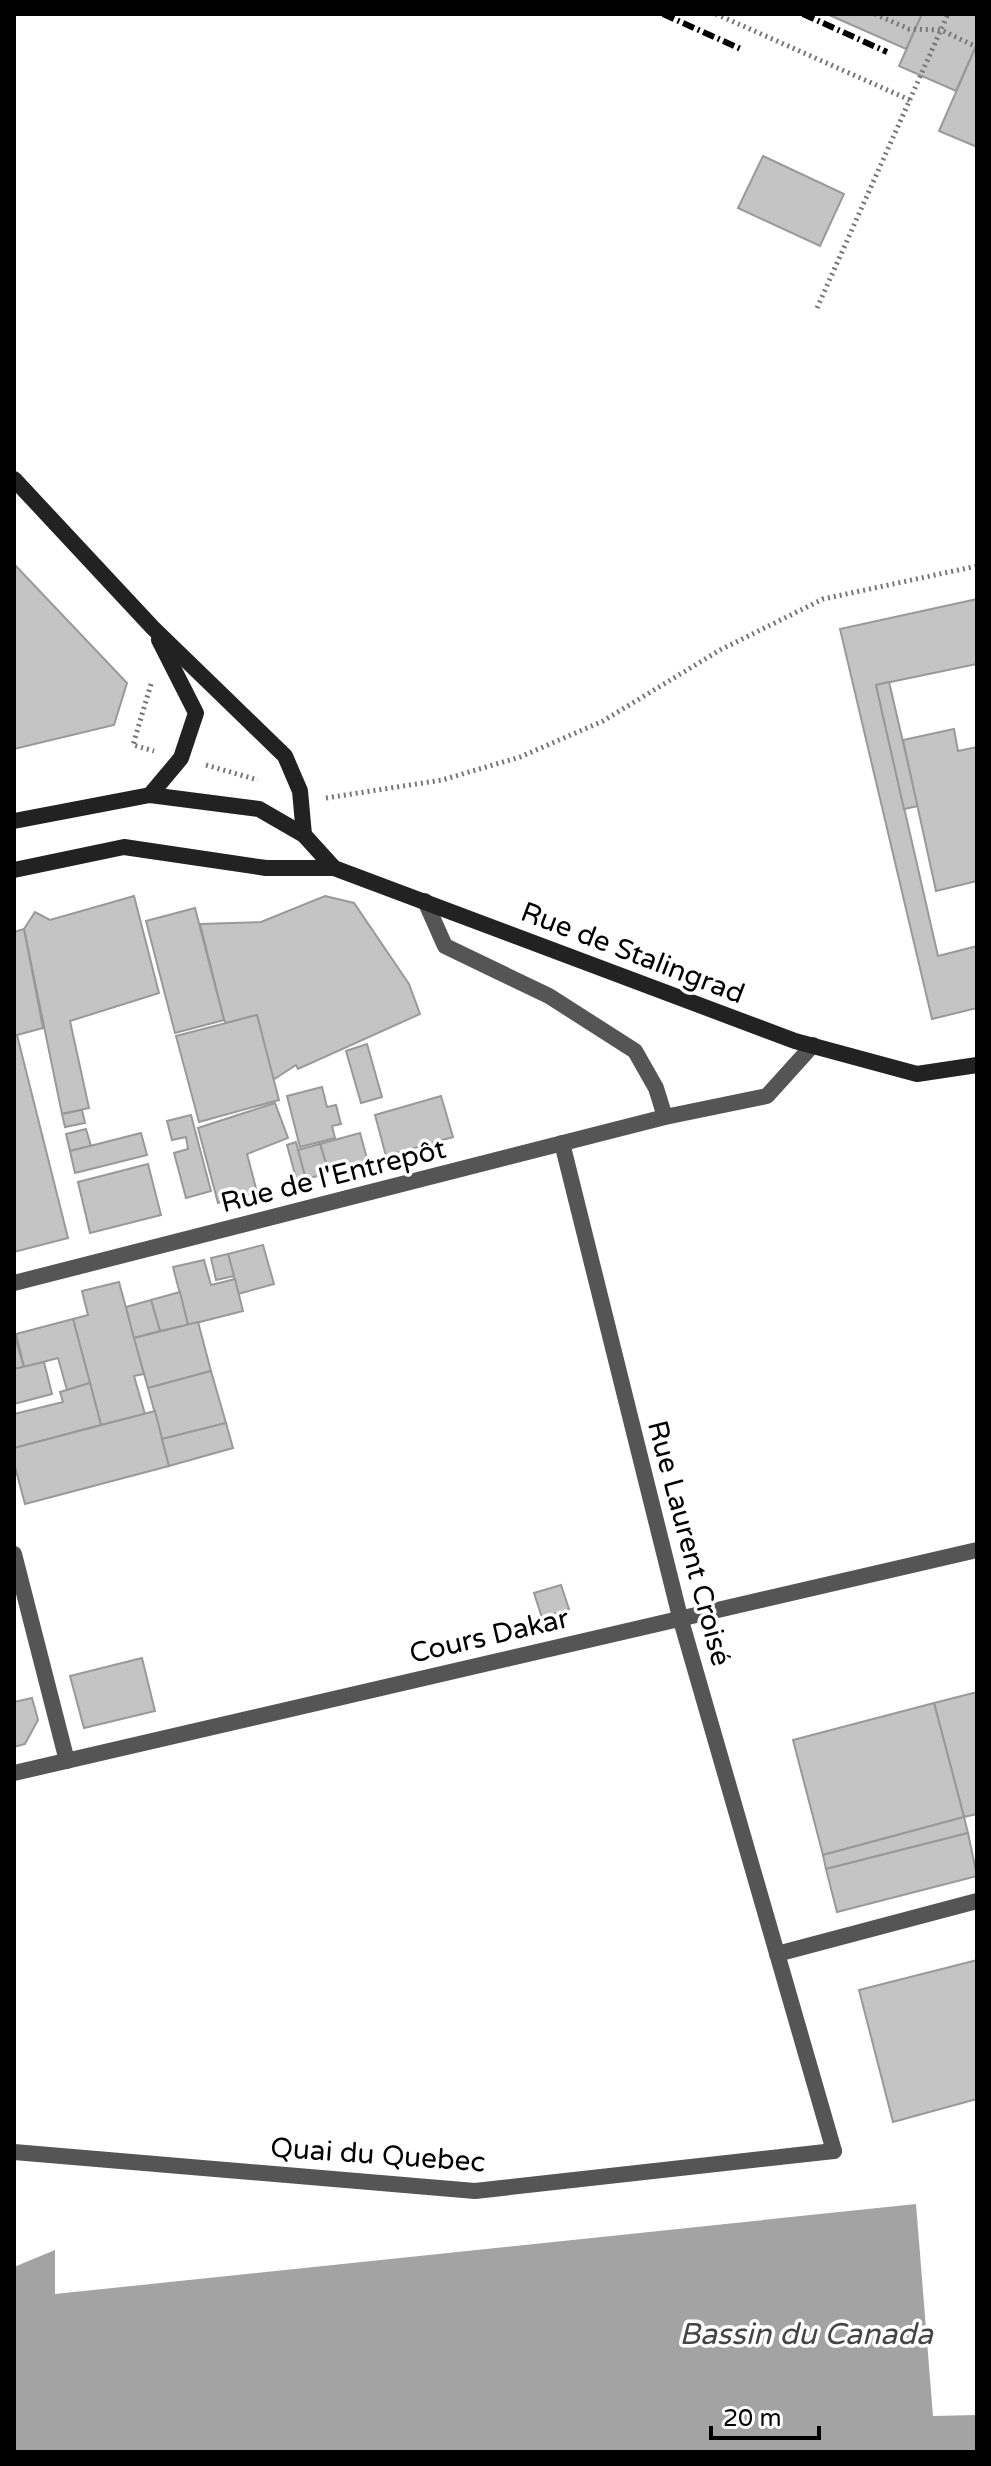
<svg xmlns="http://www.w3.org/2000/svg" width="991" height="2466" viewBox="0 0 991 2466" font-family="'Varela Round',sans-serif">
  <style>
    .water { fill: #a3a3a3 }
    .building { fill: #c4c4c4; stroke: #999; stroke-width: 2 }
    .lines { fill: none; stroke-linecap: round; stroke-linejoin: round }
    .path { stroke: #777; stroke-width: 5; stroke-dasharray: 2 4; stroke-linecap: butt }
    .lane { stroke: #555; stroke-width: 16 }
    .street { stroke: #555; stroke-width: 16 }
    .secondary { stroke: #222; stroke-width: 16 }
    .rail { stroke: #000; stroke-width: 6; stroke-dasharray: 12 4 2 4; stroke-linecap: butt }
    .labels { text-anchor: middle; stroke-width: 7; stroke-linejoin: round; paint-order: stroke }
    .street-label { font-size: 28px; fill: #000; stroke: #fff }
    .water-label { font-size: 30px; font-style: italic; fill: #444; stroke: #fff }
  </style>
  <rect width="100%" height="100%" fill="#fff"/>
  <path class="water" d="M 916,2204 L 933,2416 L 977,2415 L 977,2452 L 14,2452 L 14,2267 L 55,2250 L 55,2294 Z"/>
  <g class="building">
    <path d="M 827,14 L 922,14 L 906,49 Z"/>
    <path d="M 922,14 L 977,14 L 977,44 L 956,91 L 899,66 Z"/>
    <path d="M 977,44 L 977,147 L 939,131 Z"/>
    <path d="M 763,156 L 844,194 L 820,246 L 738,208 Z"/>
    <path d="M 14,564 L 127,683 L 114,725 L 14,749 Z"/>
    <path d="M 977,599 L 977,664 L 876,685 L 938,956 L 977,946 L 977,1008 L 932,1019 L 840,629 Z"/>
    <path d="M 889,682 L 918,806 L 904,809 L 876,685 Z"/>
    <path d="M 954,729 L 958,751 L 977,747 L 977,881 L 936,891 L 903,740 Z"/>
    <path d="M 134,896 L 159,993 L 70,1021 L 89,1108 L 62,1114 L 24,929 L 35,912 L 50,920 Z"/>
    <path d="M 325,896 L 354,903 L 409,984 L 420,1014 L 298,1069 L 296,1065 L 273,1080 L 257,1015 L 226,1023 L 224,1020 L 200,924 L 261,922 Z"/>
    <path d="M 195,908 L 224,1020 L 175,1033 L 146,921 Z"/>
    <path d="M 24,929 L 43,1028 L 17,1035 L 68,1238 L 14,1252 L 14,932 Z"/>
    <path d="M 257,1015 L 279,1100 L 199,1122 L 176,1036 Z"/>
    <path d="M 367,1044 L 382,1097 L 361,1103 L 346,1051 Z"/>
    <path d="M 322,1087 L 327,1107 L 336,1105 L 341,1124 L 332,1126 L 335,1138 L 300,1147 L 287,1096 Z"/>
    <path d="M 441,1096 L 453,1137 L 386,1156 L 375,1115 Z"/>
    <path d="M 275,1103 L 288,1138 L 247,1154 L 257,1192 L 218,1203 L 198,1128 Z"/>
    <path d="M 82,1110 L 85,1123 L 65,1127 L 62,1114 Z"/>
    <path d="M 191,1115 L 211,1191 L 186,1198 L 174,1153 L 188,1149 L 186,1137 L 172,1140 L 167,1121 Z"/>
    <path d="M 86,1129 L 91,1146 L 70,1151 L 66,1134 Z"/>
    <path d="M 141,1133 L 147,1155 L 75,1173 L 70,1151 Z"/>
    <path d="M 360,1133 L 368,1162 L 329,1173 L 320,1144 Z"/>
    <path d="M 296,1142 L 306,1179 L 297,1182 L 287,1145 Z"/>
    <path d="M 320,1144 L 329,1173 L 306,1179 L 298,1150 Z"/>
    <path d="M 148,1164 L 161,1215 L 90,1233 L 78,1182 Z"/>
    <path d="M 263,1245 L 274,1284 L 238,1294 L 228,1254 Z"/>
    <path d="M 228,1254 L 234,1276 L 216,1280 L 211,1258 Z"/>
    <path d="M 204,1260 L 211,1285 L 235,1279 L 243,1311 L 188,1325 L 173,1267 Z"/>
    <path d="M 119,1282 L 144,1374 L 134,1376 L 145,1414 L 101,1425 L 73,1319 L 88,1315 L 82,1291 Z"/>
    <path d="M 180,1292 L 188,1325 L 160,1331 L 151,1300 Z"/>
    <path d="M 151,1300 L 160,1331 L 134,1338 L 126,1307 Z"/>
    <path d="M 73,1319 L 90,1383 L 67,1390 L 58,1358 L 24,1367 L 16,1334 Z"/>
    <path d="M 198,1322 L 211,1371 L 148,1388 L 134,1338 Z"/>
    <path d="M 14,1334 L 24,1367 L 14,1369 Z"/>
    <path d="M 44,1362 L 52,1394 L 14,1404 L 14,1369 Z"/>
    <path d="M 211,1371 L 226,1423 L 162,1439 L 148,1388 Z"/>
    <path d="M 90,1383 L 101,1425 L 14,1448 L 14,1414 L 63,1402 L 60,1392 Z"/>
    <path d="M 155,1411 L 169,1466 L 25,1504 L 14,1463 L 14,1448 Z"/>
    <path d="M 226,1423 L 233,1448 L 169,1466 L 162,1439 Z"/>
    <path d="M 561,1585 L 569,1609 L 542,1618 L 534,1593 Z"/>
    <path d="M 142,1658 L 155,1711 L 84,1728 L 70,1676 Z"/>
    <path d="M 977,1692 L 977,1814 L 964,1817 L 934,1703 Z"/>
    <path d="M 32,1698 L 38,1720 L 25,1744 L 14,1747 L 14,1702 Z"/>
    <path d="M 934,1703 L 964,1817 L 823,1855 L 793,1740 Z"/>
    <path d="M 964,1817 L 968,1833 L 826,1869 L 823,1855 Z"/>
    <path d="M 968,1833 L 977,1876 L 837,1912 L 826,1869 Z"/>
    <path d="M 977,1960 L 977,2099 L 893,2122 L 859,1990 Z"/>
  </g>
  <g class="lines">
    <g class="path">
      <path d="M 716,14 L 910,100"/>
      <path d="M 875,14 L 909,29 L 941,30 L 977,47"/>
      <path d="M 817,308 L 948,14"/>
      <path d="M 151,684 L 133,745 L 154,751"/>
      <path d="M 206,765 L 258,780"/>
      <path d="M 326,798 L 442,780 L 520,757 L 603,721 L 720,650 L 823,599 L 977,566"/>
    </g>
    <g class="lane">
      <path d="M 425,901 L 445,946 L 549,996 L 635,1051 L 656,1088 L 665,1117 L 767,1096 L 813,1045"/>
      <path d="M 14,2152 L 475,2191 L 834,2151"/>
    </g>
    <g class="street">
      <path d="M 562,1143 L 680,1617 L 834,2151"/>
      <path d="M 14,1283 L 665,1117"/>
      <path d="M 14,1554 L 67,1761"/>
      <path d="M 14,1773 L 977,1550"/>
      <path d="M 777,1954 L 977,1901"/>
    </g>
    <g class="secondary">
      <path d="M 14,479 L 153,628 L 285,756 L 300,791 L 304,835"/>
      <path d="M 150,795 L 181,758 L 196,713 L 159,640"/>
      <path d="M 14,821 L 150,795 L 259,809 L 304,835 L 334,868"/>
      <path d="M 14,870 L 124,847 L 266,868 L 334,868 L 795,1041 L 917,1074 L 977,1065"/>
    </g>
    <g class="rail">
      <path d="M 663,14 L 741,49"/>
      <path d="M 803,14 L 887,52"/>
    </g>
  </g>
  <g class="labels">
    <g class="street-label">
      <text transform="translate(633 952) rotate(21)" y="10">Rue de Stalingrad</text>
      <text transform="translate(333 1175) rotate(-14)" y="10">Rue de l'Entrepôt</text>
      <text transform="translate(690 1543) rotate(75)" y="10">Rue Laurent Croisé</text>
      <text transform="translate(489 1635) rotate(-13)" y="10">Cours Dakar</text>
      <text transform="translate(378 2154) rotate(4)" y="10">Quai du Quebec</text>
    </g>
    <g class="water-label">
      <text x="806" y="2344">Bassin du Canada</text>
    </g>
  </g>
  <rect width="991" height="2466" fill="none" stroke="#000000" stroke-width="32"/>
  <path d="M711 2426v12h108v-12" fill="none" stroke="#000000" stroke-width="4"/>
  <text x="723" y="2426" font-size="24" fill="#000000" stroke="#ffffff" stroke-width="6" paint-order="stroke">20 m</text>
</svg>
